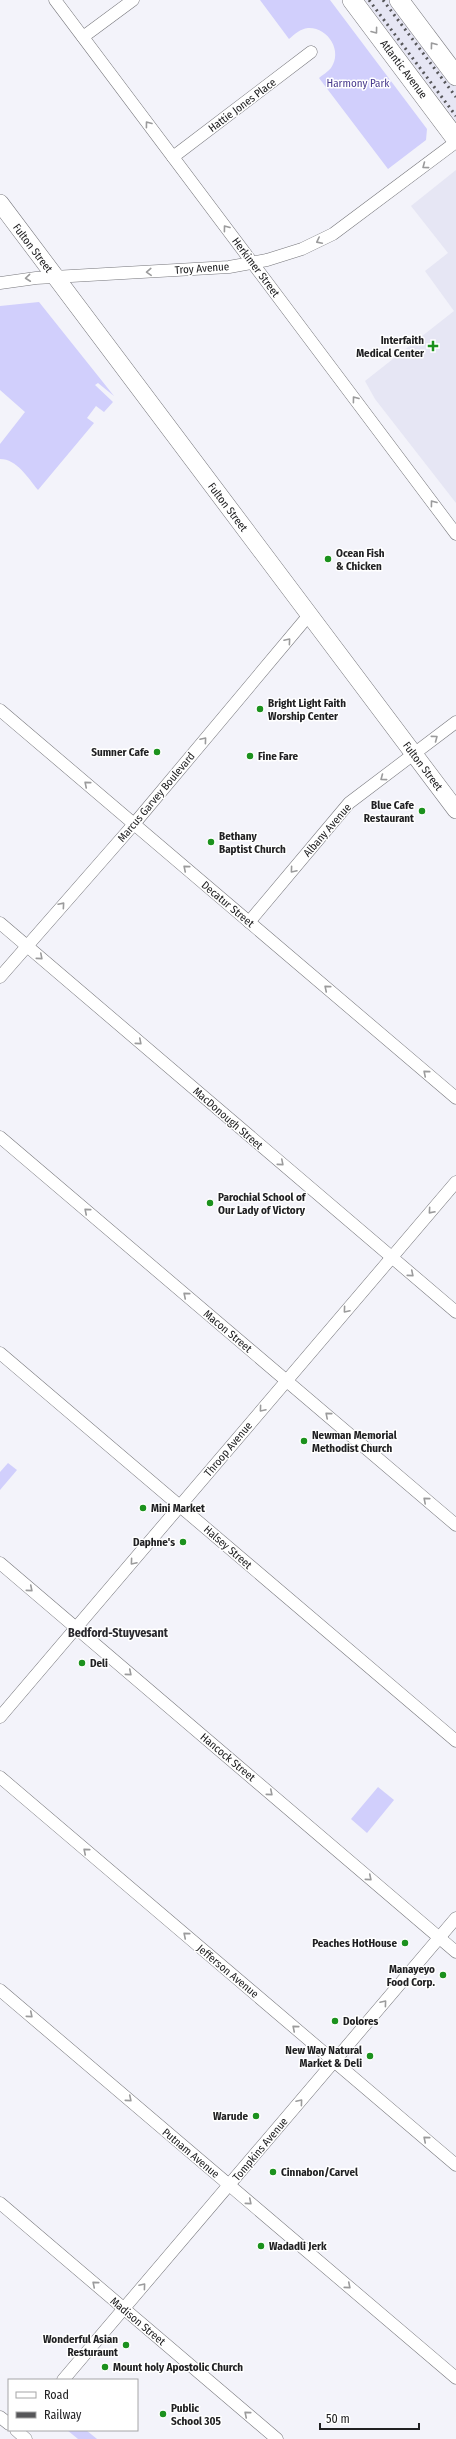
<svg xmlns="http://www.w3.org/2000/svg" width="456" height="2439" viewBox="0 0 456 2439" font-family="'Fira Sans Condensed',sans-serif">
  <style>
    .built { fill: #e6e6f4 }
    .green { fill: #d1cffc }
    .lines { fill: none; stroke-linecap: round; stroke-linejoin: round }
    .minor-casing { stroke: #76767b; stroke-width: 13 }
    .secondary-casing { stroke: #76767b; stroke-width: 18 }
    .primary-casing { stroke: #76767b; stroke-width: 20 }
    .minor { stroke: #fff; stroke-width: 12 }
    .secondary { stroke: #fff; stroke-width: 17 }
    .primary { stroke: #fff; stroke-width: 19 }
    .rail { stroke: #565659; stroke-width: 3; stroke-dasharray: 2 4; stroke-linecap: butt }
    .oneway { stroke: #9b9b9c }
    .poi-dot { fill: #1b911d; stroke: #fff; stroke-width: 1.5 }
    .labels { text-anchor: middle; stroke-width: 3; stroke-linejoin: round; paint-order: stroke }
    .street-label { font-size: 11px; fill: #202022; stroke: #fff }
    .park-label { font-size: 11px; fill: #4a3c8e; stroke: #fff }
    .poi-label { font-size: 11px; font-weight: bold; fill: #202022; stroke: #fff; text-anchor: start }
    .neighbourhood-label { font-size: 12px; font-weight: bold; fill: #29282d; stroke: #fff }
  </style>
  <rect width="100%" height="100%" fill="#f3f3fa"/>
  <g class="built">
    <path d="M 365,0 L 394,0 L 456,82 L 456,121 Z"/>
    <path d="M 456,170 L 456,503 L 375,399 L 365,381 L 454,311 L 425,271 L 448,253 L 411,206 Z"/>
  </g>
  <g class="green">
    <path d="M 260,0 L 330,0 L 427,129 L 426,140 L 388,169 L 319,78 C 322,75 328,72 331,68 C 343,51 328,27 308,28 C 300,29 295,34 289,39 Z"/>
    <path d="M 39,302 L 114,396 L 98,383 L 95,385 L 113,402 L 104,412 L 96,406 L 87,418 L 94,423 L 38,490 C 28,478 17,459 0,459 L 0,444 L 25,412 L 0,390 L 0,306 Z"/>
    <path d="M 8,1463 L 17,1470 L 0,1490 L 0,1472 Z"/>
    <path d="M 378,1787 L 394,1800 L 367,1833 L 351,1819 Z"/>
    <path d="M 67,2430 L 86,2430 L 97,2439 L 78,2439 Z"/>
  </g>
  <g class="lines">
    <g class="minor-casing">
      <g id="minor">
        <path d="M 55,0 L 456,534"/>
        <path d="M 83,37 L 133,0"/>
        <path d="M 173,157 L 311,52"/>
        <path d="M 0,283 L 36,278 L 229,267 L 267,260 L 302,249 L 333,234 L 456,142"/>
        <path d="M 0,710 L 456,1098"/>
        <path d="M 249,922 L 349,803 L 456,722"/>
        <path d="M 0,923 L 456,1312"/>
        <path d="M 0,977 L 134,824 L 309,615"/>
        <path d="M 0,1137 L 456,1525"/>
        <path d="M 0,1353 L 456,1741"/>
        <path d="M 0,1563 L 456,1952"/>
        <path d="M 0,1717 L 456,1182"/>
        <path d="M 0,1777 L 456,2165"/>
        <path d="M 0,1990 L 456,2378"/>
        <path d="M 0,2203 L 277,2439"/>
        <path d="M 63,2380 L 456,1918"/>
        <path d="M 0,2417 L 9,2424"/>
        <path d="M 16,2430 L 26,2439"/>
      </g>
    </g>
    <g class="secondary-casing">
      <path id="secondary" d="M 0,203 L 456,810"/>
    </g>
    <g class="primary-casing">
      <g id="primary">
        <path d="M 352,0 L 456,139"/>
        <path d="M 399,0 L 456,76"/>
      </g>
    </g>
    <use href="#minor" class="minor"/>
    <use href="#secondary" class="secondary"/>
    <use href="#primary" class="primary"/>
    <g class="rail">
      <path d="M 369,0 L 456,116"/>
      <path d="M 383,0 L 456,97"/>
    </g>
  </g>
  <defs><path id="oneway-chevron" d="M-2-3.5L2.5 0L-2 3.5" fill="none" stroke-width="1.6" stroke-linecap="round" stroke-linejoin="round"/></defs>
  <g class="oneway">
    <use href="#oneway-chevron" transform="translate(375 31) rotate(53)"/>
    <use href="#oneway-chevron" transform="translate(433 45) rotate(-127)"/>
    <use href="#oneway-chevron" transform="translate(148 124) rotate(-127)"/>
    <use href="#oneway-chevron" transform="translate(425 166) rotate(143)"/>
    <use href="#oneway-chevron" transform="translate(226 228) rotate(-127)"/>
    <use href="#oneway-chevron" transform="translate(319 241) rotate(153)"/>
    <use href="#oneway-chevron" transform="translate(149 272) rotate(177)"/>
    <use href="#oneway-chevron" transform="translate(28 278) rotate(174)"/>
    <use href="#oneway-chevron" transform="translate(355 399) rotate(-127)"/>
    <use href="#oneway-chevron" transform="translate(433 503) rotate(-127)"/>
    <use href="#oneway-chevron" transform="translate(288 641) rotate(-50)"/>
    <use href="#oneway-chevron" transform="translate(435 738) rotate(-37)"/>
    <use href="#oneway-chevron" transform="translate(204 740) rotate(-50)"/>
    <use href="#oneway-chevron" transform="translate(383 778) rotate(143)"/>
    <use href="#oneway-chevron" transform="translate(87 784) rotate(-140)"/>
    <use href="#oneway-chevron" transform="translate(186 868) rotate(-140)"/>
    <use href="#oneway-chevron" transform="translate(293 870) rotate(130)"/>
    <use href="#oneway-chevron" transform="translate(62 905) rotate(-49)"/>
    <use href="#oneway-chevron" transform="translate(40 957) rotate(41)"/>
    <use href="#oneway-chevron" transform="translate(327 988) rotate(-140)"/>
    <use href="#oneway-chevron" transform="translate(139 1042) rotate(41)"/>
    <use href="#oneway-chevron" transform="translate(426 1073) rotate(-140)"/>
    <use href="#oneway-chevron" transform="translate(281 1163) rotate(41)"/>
    <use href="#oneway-chevron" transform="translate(87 1211) rotate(-140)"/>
    <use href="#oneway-chevron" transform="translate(431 1211) rotate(131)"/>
    <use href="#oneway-chevron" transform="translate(411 1274) rotate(40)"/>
    <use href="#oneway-chevron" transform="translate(186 1295) rotate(-140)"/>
    <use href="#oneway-chevron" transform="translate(346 1310) rotate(130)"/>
    <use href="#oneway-chevron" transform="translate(262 1409) rotate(130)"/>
    <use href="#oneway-chevron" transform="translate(328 1415) rotate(-139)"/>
    <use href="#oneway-chevron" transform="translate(426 1500) rotate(-139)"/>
    <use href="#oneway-chevron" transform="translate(133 1562) rotate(130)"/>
    <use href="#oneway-chevron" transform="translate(30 1589) rotate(40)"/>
    <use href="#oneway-chevron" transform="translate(129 1673) rotate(40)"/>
    <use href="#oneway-chevron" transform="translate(270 1793) rotate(40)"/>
    <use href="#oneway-chevron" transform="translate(86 1851) rotate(-140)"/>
    <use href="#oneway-chevron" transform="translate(369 1878) rotate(40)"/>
    <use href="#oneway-chevron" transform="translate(186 1935) rotate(-140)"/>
    <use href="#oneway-chevron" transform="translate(384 2003) rotate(-50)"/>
    <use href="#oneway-chevron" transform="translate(30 2015) rotate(40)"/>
    <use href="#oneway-chevron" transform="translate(295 2028) rotate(-140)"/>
    <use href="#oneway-chevron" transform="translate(129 2099) rotate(40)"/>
    <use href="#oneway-chevron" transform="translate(300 2102) rotate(-50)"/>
    <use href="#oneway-chevron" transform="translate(426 2139) rotate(-140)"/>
    <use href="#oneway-chevron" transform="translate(249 2202) rotate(40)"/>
    <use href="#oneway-chevron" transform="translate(95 2284) rotate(-140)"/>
    <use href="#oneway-chevron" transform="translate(143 2286) rotate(-50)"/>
    <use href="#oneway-chevron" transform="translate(348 2286) rotate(40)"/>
    <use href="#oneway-chevron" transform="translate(247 2414) rotate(-140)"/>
  </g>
  <g class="poi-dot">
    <path d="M431 340h4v4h4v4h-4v4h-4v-4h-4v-4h4z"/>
    <circle cx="328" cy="559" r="4"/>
    <circle cx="260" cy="709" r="4"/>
    <circle cx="157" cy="752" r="4"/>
    <circle cx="250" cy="756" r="4"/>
    <circle cx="422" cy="811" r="4"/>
    <circle cx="211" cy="842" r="4"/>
    <circle cx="210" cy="1203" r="4"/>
    <circle cx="304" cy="1441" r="4"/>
    <circle cx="143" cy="1508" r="4"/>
    <circle cx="183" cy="1542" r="4"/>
    <circle cx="82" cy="1663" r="4"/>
    <circle cx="405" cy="1943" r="4"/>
    <circle cx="443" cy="1975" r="4"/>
    <circle cx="335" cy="2021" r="4"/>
    <circle cx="370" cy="2056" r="4"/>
    <circle cx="256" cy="2116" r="4"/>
    <circle cx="273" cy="2172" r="4"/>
    <circle cx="261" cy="2246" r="4"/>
    <circle cx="126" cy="2345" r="4"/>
    <circle cx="105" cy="2367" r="4"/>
    <circle cx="163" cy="2414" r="4"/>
  </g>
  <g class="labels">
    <g class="street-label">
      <text transform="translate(404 69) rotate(53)" y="4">Atlantic Avenue</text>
      <text transform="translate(242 105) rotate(-37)" y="4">Hattie Jones Place</text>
      <text transform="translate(33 248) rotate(53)" y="4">Fulton Street</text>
      <text transform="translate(256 267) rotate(53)" y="4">Herkimer Street</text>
      <text transform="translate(202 268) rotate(-4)" y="4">Troy Avenue</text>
      <text transform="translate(228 507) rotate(53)" y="4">Fulton Street</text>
      <text transform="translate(423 766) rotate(53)" y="4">Fulton Street</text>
      <text transform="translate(156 797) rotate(-50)" y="4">Marcus Garvey Boulevard</text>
      <text transform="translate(327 830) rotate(-49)" y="4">Albany Avenue</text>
      <text transform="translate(228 904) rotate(40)" y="4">Decatur Street</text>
      <text transform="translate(228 1118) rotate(41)" y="4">MacDonough Street</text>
      <text transform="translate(228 1331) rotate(40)" y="4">Macon Street</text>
      <text transform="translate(228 1449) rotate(-50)" y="4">Throop Avenue</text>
      <text transform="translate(228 1547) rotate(41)" y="4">Halsey Street</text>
      <text transform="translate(228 1757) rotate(40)" y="4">Hancock Street</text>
      <text transform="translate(228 1971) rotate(40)" y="4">Jefferson Avenue</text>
      <text transform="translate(260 2149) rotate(-50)" y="4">Tompkins Avenue</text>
      <text transform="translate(191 2153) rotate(40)" y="4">Putnam Avenue</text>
      <text transform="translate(138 2321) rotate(40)" y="4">Madison Street</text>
    </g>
    <g class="park-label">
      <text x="358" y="87">Harmony Park</text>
    </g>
    <g class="poi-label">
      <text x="424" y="344" text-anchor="end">Interfaith<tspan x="424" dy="13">Medical Center</tspan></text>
      <text x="336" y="557">Ocean Fish<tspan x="336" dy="13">&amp; Chicken</tspan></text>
      <text x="268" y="707">Bright Light Faith<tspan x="268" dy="13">Worship Center</tspan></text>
      <text x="149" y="756" text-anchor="end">Sumner Cafe</text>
      <text x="258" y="760">Fine Fare</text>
      <text x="414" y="809" text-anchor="end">Blue Cafe<tspan x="414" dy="13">Restaurant</tspan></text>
      <text x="219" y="840">Bethany<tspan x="219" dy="13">Baptist Church</tspan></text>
      <text x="218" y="1201">Parochial School of<tspan x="218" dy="13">Our Lady of Victory</tspan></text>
      <text x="312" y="1439">Newman Memorial<tspan x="312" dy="13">Methodist Church</tspan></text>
      <text x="151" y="1512">Mini Market</text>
      <text x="175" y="1546" text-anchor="end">Daphne's</text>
      <text x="90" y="1667">Deli</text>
      <text x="397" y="1947" text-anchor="end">Peaches HotHouse</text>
      <text x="435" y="1973" text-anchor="end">Manayeyo<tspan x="435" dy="13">Food Corp.</tspan></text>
      <text x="343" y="2025">Dolores</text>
      <text x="362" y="2054" text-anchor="end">New Way Natural<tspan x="362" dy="13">Market &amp; Deli</tspan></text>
      <text x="248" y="2120" text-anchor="end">Warude</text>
      <text x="281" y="2176">Cinnabon/Carvel</text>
      <text x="269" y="2250">Wadadli Jerk</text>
      <text x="118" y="2343" text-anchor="end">Wonderful Asian<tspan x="118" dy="13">Resturaunt</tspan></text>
      <text x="113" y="2371">Mount holy Apostolic Church</text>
      <text x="171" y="2412">Public<tspan x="171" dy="13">School 305</tspan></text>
    </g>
    <g class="neighbourhood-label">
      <text x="118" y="1637">Bedford-Stuyvesant</text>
    </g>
  </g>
  <rect x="8" y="2379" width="130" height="52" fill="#ffffff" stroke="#a6a6a7"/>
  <rect x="16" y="2392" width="20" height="6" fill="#ffffff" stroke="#a6a6a7"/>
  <text x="44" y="2399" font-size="12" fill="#202022">Road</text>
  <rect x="16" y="2412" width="20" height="6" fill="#565659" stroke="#a6a6a7"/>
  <text x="44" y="2419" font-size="12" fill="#202022">Railway</text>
  <path d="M320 2423v6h99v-6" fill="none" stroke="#202022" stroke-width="2"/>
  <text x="326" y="2423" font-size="12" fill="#202022" stroke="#ffffff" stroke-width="3" paint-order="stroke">50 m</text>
</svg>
